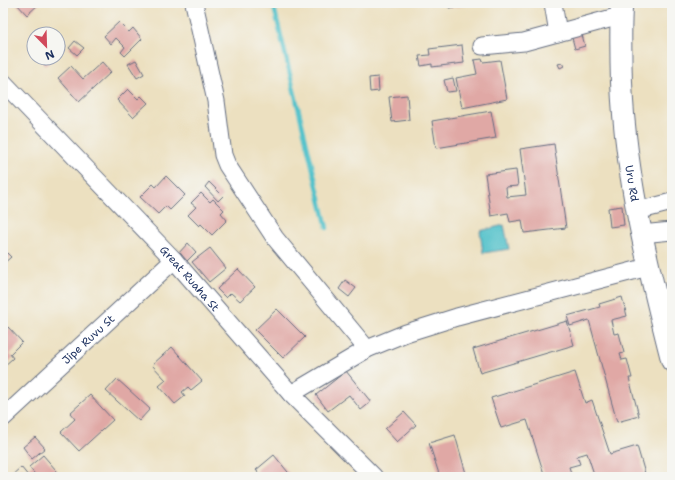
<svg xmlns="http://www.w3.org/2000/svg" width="675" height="480" viewBox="0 0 675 480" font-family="'Shantell Sans',sans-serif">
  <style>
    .water { fill: #54c2cb; stroke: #387894 }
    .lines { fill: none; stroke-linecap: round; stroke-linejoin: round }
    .stream { stroke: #54c2cb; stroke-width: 4.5 }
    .building { fill: #e0a8a5 }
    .minor-casing { stroke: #646d80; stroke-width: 19 }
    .tertiary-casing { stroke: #646d80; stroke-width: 23 }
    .minor { stroke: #fff; stroke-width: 17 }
    .tertiary { stroke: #fff; stroke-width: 21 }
    .labels { text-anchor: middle; stroke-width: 3; stroke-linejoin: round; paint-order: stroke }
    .street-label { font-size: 11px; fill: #1b2f5e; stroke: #f6f6f2 }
  </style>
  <rect width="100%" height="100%" fill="#f6f6f2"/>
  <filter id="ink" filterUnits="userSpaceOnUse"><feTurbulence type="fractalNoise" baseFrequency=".025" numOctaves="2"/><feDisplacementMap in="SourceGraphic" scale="8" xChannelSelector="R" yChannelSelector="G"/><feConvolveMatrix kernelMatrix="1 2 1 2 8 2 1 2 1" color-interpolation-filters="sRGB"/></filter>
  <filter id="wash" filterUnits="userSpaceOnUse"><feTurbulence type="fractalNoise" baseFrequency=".012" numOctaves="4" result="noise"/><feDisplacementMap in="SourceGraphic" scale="16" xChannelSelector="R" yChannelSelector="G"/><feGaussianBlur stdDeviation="0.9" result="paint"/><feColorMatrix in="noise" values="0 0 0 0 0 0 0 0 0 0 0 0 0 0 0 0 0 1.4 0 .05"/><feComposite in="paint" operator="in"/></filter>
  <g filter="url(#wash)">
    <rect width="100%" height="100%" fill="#ece0c0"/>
    <path class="water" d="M 504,225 L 509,249 L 483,253 L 480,231 Z"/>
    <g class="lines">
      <path class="stream" d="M 273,3 L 327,228"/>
    </g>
    <g id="blocks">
      <g class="building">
        <path d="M 16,3 L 40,3 L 27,15 Z"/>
        <path d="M 448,3 L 474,3 L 474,4 L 449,8 Z"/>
        <path d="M 119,22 L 129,32 L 133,28 L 142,39 L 125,56 L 121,52 L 125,47 L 116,38 L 111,44 L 104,36 Z"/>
        <path d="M 581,31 L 585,46 L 575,49 L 571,34 Z"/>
        <path d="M 59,39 L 66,47 L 58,54 L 58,40 Z"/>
        <path d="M 75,41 L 84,48 L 77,55 L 69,48 Z"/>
        <path d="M 462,45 L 464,63 L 432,67 L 432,64 L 421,66 L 419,56 L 430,55 L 429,49 Z"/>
        <path d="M 38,58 L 54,58 L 45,66 Z"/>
        <path d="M 482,59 L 483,62 L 500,60 L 507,99 L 462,108 L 456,78 L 477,74 L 474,60 Z"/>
        <path d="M 136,60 L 144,74 L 137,78 L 128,64 Z"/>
        <path d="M 102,62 L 111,72 L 79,102 L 58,78 L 71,66 L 83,79 Z"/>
        <path d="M 562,63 L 564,66 L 560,68 L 558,64 Z"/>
        <path d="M 378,77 L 379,91 L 370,92 L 369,78 Z"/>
        <path d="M 453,78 L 456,91 L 447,92 L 444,80 Z"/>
        <path d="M 128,89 L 138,99 L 141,96 L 148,103 L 133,117 L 117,100 Z"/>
        <path d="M 407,95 L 409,120 L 392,122 L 389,97 Z"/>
        <path d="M 491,111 L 496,138 L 436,148 L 432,121 Z"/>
        <path d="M 554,144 L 566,228 L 524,233 L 522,220 L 510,222 L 508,213 L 491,216 L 485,174 L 516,170 L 518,186 L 506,187 L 507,197 L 526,195 L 520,149 Z"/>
        <path d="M 166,176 L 185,195 L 170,210 L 166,206 L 158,214 L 140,197 L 153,184 L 156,187 Z"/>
        <path d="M 209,182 L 223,196 L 218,201 L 205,187 Z"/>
        <path d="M 201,193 L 210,202 L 213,199 L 224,210 L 221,213 L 227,220 L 212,235 L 201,224 L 199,226 L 188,215 L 196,207 L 191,203 Z"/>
        <path d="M 622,206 L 624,225 L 610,227 L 608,208 Z"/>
        <path d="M 188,243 L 196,252 L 185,263 L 177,255 Z"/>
        <path d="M 210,248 L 226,268 L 209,282 L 192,262 Z"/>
        <path d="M 3,249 L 11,257 L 3,264 Z"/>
        <path d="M 238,269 L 255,287 L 240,301 L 231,293 L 226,298 L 217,289 Z"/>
        <path d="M 345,280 L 356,288 L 349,297 L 339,289 Z"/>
        <path d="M 622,297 L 627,316 L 611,320 L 614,334 L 619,333 L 624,353 L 620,354 L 622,360 L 627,359 L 632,378 L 629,378 L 639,416 L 617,422 L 589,320 L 570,326 L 567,316 L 600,307 L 599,304 Z"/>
        <path d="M 277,309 L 305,337 L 283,358 L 255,330 Z"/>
        <path d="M 567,321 L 574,345 L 480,373 L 473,349 Z"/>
        <path d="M 8,327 L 22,342 L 10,354 L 13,358 L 3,367 L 3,332 Z"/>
        <path d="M 172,347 L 202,381 L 191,390 L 188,387 L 182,392 L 185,396 L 175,404 L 159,386 L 166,380 L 152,365 Z"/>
        <path d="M 346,371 L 371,402 L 361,410 L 349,395 L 328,411 L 316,395 Z"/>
        <path d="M 575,372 L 585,403 L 592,400 L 610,454 L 637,446 L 646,477 L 595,477 L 587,453 L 577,456 L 580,464 L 569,467 L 571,473 L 559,477 L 545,477 L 527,420 L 501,428 L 491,398 Z"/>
        <path d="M 117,379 L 150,409 L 139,421 L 106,391 Z"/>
        <path d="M 90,395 L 113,420 L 79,451 L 61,432 L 75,419 L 70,413 Z"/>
        <path d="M 404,412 L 416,425 L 397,442 L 385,429 Z"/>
        <path d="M 455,435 L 467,477 L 440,477 L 429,443 Z"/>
        <path d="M 35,437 L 45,448 L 32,459 L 23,447 Z"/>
        <path d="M 43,455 L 62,477 L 37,477 L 29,467 Z"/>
        <path d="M 274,455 L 292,477 L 296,474 L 299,477 L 262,477 L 256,470 Z"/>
        <path d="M 21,467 L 29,477 L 10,477 Z"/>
      </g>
    </g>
  </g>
  <g filter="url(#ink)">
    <use href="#blocks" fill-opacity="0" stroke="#646d80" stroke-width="1"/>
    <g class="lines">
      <g class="minor-casing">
        <g id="minor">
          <path d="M 194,3 L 216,101 L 223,155 L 227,165 L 275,238 L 367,349"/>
          <path d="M 553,3 L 558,33"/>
          <path d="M 482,46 L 524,42 L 620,16"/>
          <path id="s1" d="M 3,82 L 174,260 L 291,394 L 374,477"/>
          <path d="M 637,211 L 672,202"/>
          <path d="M 641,234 L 672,231"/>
          <path d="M 291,394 L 367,349 L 406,333 L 457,317 L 648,267"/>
          <path id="s2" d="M 3,418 L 174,260"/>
        </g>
      </g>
      <g class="tertiary-casing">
        <g id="tertiary">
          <path id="s3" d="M 622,3 C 620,23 621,43 621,63 C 622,165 647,263 672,361"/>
        </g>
      </g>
      <use href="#minor" class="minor"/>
      <use href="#tertiary" class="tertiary"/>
    </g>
  </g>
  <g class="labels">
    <g class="street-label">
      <text dy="4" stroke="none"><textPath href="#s3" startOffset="181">Uru Rd</textPath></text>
      <text dy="4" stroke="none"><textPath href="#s1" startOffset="271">Great Ruaha St</textPath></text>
      <text dy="4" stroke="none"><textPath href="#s2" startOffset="116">Jipe Ruvu St</textPath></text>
    </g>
  </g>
  <rect width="675" height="480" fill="none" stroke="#f6f6f2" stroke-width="16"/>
  <g transform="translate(46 46) rotate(157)"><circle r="19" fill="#f6f6f2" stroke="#9ea6b7"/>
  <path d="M0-3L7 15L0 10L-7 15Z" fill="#d1495b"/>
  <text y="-6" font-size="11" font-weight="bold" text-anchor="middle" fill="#1b2f5e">N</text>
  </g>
</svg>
